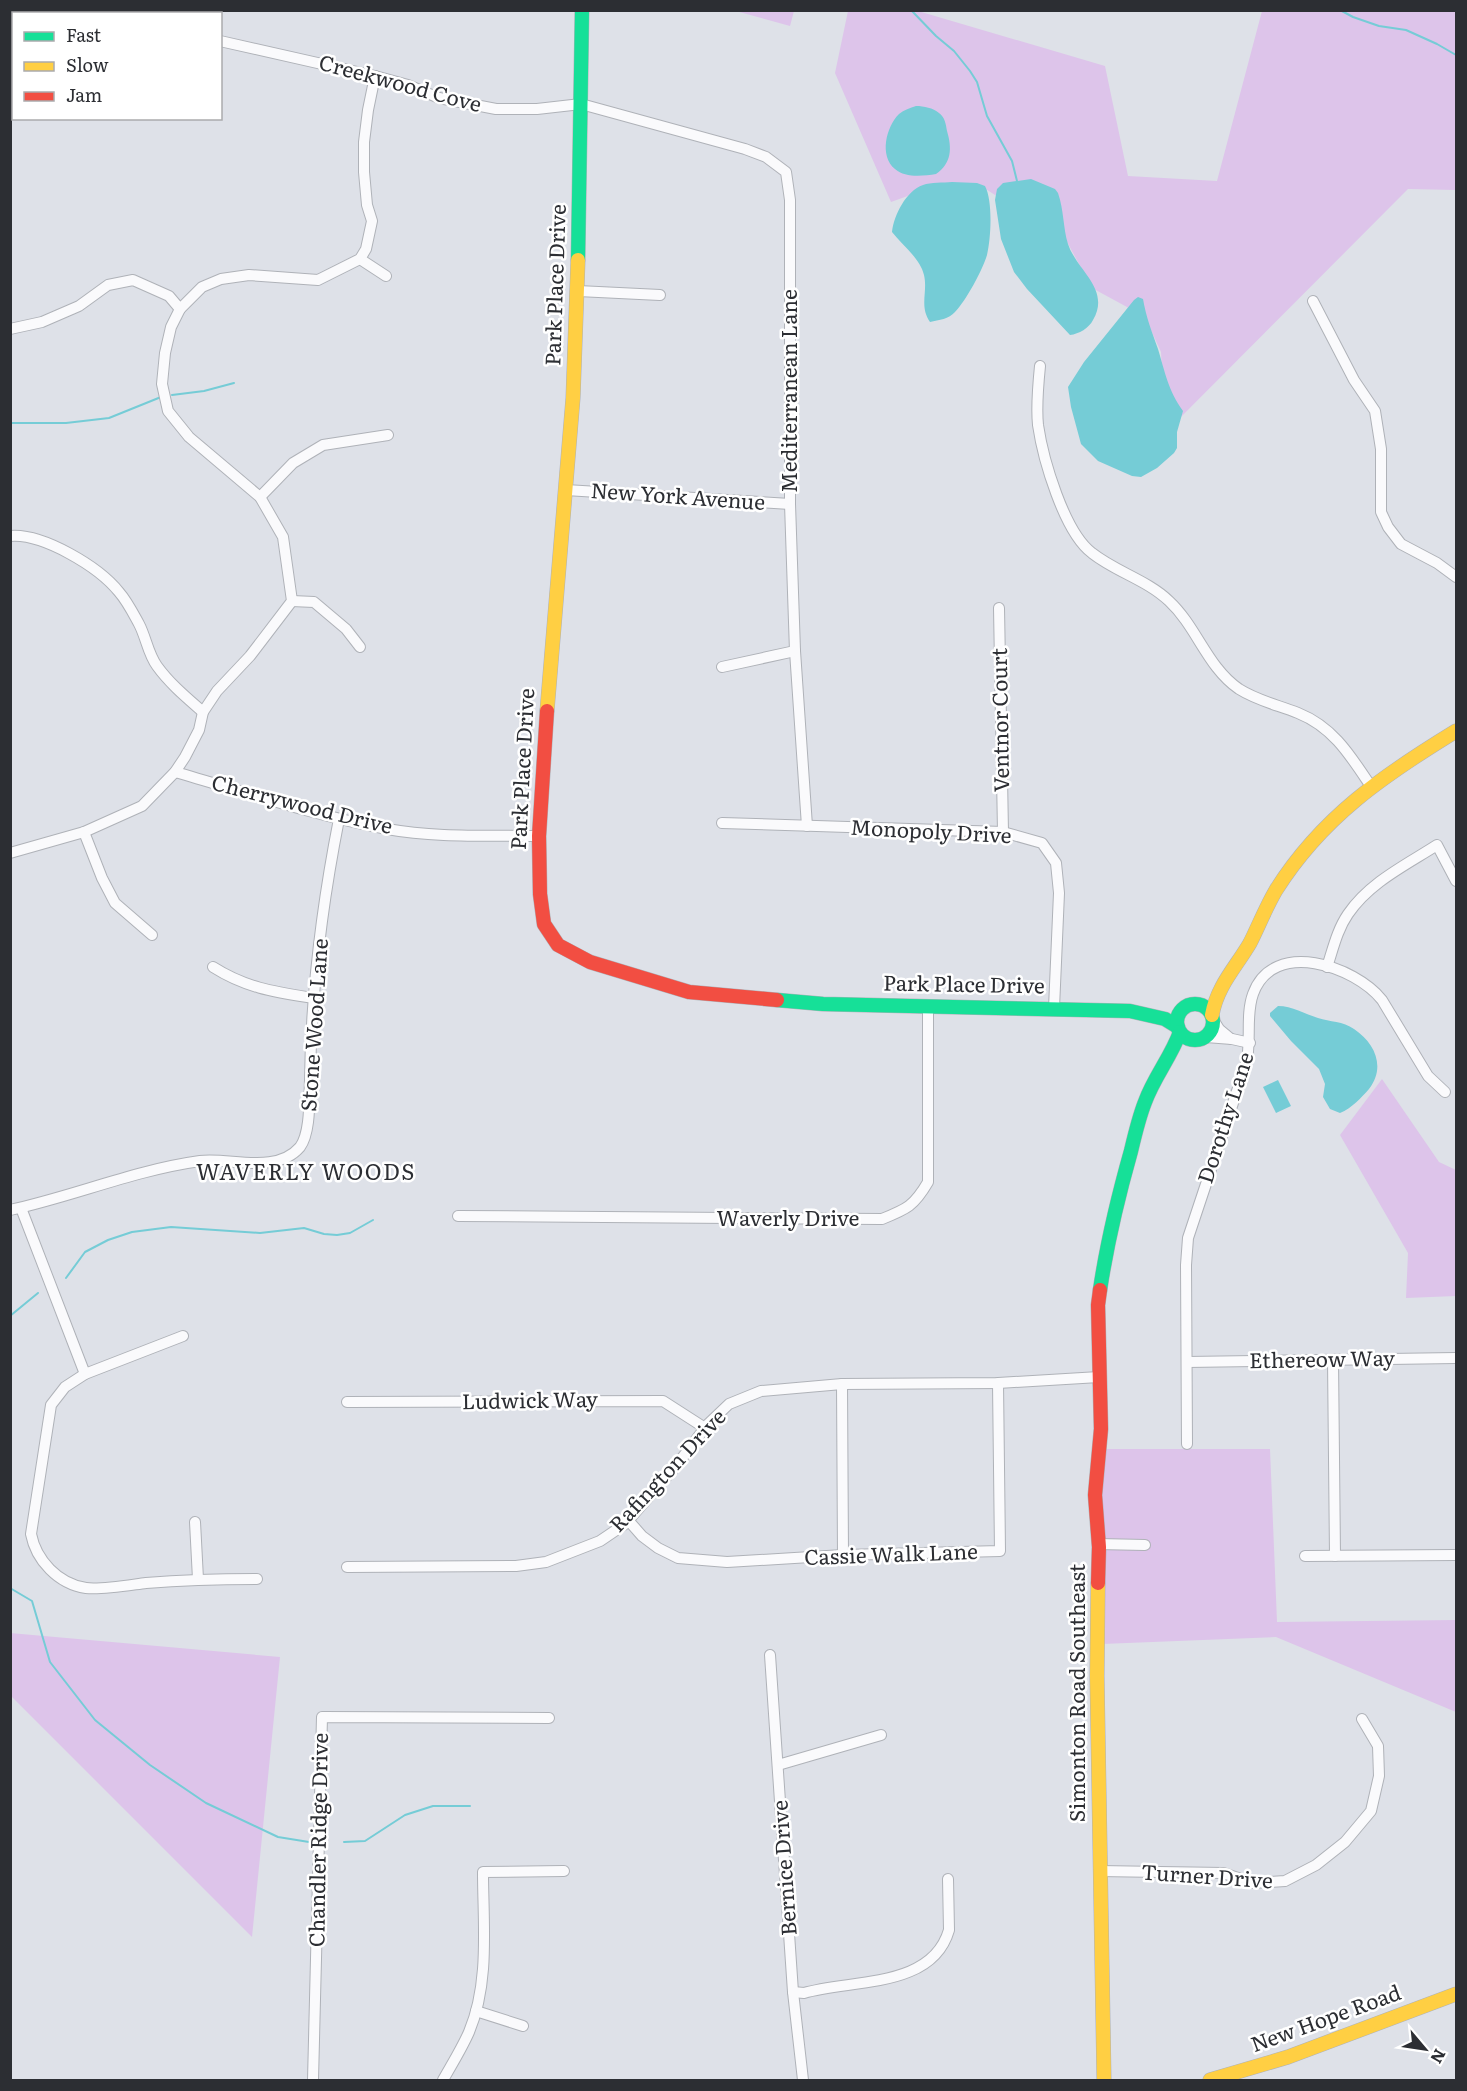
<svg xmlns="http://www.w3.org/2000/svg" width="1467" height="2091" viewBox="0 0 1467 2091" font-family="Literata,serif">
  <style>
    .green { fill: #ddc4ea }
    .water { fill: #75ccd6 }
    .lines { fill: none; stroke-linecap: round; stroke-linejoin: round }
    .stream { stroke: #75ccd6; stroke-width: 2 }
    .street-casing { stroke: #afb2b8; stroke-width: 12 }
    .fast-casing { stroke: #afb2b8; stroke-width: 15 }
    .slow-casing { stroke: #afb2b8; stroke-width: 15 }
    .jam-casing { stroke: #afb2b8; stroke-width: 15 }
    .street { stroke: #fafafc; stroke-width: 10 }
    .fast { stroke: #16e098; stroke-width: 14 }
    .slow { stroke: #ffcf43; stroke-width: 14 }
    .jam { stroke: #f24e42; stroke-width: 14 }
    .labels { text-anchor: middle; stroke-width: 5; stroke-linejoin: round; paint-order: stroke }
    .street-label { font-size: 21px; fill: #2c2e33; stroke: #fff }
    .neighbourhood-label { font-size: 22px; letter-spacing: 1.5px; fill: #2c2e33; stroke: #fff }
  </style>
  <rect width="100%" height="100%" fill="#dee1e8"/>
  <g class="green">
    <path d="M 732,10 L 794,10 L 794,11 L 790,26 Z"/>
    <path d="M 848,11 L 918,11 L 1105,66 L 1128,176 L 1217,181 L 1262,11 L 1456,11 L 1456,190 L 1408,189 L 1165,433 L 1161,352 L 1149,326 L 1127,307 L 1092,288 L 1066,240 L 984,188 L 941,184 L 891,202 L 835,73 Z"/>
    <path d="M 1382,1079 L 1439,1162 L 1456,1170 L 1456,1296 L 1406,1298 L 1408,1253 L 1340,1135 Z"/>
    <path d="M 1106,1449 L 1270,1449 L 1277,1622 L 1456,1620 L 1456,1712 L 1276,1637 L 1102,1644 L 1102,1486 Z"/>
    <path d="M 10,1633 L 280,1657 L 252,1937 L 11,1696 Z"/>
  </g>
  <g class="water">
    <path d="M 916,106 C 924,106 933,108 939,113 C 945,117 946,125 947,131 C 952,148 952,163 936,174 C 923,176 905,178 895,169 C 879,156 886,127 899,114 C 904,110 910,108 916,106 Z"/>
    <path d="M 1031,179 L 1055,189 L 1058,193 C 1064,210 1063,228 1068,244 C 1077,271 1111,289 1093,320 C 1089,328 1079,334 1070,335 L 1027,289 L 1014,272 L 1001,239 L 995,200 L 997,189 L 1003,183 Z"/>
    <path d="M 952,182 L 977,183 L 985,186 C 993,201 991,238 987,255 C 983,269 966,301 955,312 C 949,319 939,320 930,322 C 919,306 928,292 924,275 C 920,258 902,245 892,232 C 894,215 906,191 923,185 C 931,182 943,183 952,182 Z"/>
    <path d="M 1138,297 L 1143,299 C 1146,317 1152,332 1158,349 C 1165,372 1168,390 1183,411 L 1177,432 L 1177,448 L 1174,453 L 1157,468 L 1141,477 L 1132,476 L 1098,461 L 1081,444 L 1071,407 L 1068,387 L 1084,362 L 1134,300 Z"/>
    <path d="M 1278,1006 C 1292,1006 1305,1014 1318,1018 C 1330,1022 1343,1021 1354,1029 C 1375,1043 1386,1067 1369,1089 C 1361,1098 1352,1108 1340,1113 L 1330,1109 L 1323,1097 L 1325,1084 L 1319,1069 L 1291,1041 L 1270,1016 L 1270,1013 Z"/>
    <path d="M 1278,1080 L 1291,1106 L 1276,1113 L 1263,1087 Z"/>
  </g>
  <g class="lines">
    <g class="stream">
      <path d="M 911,10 L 936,36 L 954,51 L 970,71 L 977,82 L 987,116 L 1012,161 L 1017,181"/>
      <path d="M 1340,10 L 1353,17 L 1379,26 L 1406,30 L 1437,44 L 1456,55"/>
      <path d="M 172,395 L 204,391 L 234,383"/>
      <path d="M 10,423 L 66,423 L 109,418 L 161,397"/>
      <path d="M 66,1278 L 85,1252 L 108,1240 L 132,1232 L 171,1227 L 260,1233 L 304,1228 L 324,1234 L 337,1235 L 350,1233 L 373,1220"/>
      <path d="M 10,1316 L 38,1293"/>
      <path d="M 10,1588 L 32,1601 L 50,1662 L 95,1720 L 150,1765 L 206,1803 L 278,1837 L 309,1842"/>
      <path d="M 344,1842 L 365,1841 L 405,1815 L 433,1806 L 470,1806"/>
    </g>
    <g class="street-casing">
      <g id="street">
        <path d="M 220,41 L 375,76 L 408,85 L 439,98 L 496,109 L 537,109 L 581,104 L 745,149 L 766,157 L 786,172 L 790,200 L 790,504 L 795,651 L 807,826"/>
        <path d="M 10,105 L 14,105"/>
        <path d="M 360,259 L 386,276"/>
        <path d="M 578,291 L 660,295"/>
        <path d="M 1313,301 L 1354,380 L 1375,411 L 1381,449 L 1381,512 L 1388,527 L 1401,544 L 1437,563 L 1456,577"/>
        <path d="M 10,329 L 42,322 L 79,306 L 108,285 L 133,280 L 169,296 L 180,309"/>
        <path d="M 1040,366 C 1038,386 1036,406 1038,425 C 1043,459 1064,532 1092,553 C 1116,572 1147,580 1169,601 C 1197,627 1207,667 1239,689 C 1258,701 1278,705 1298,713 C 1333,727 1350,755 1370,785"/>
        <path d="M 566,490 L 790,504"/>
        <path d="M 260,497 L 293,463 L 323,445 L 388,435"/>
        <path d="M 10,536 C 43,533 99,567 119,592 C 127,601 133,613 139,624 C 146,637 148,654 157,666 C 170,684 187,698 203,712"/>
        <path d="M 292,601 L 314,602 L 346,629 L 360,647"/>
        <path d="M 999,608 L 1003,832"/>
        <path d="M 722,667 L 795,651"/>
        <path d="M 175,772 C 245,792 316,816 387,829 C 437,838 489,835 539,836"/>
        <path d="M 722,823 L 1003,832 L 1042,843 L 1056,863 L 1059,893 L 1054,1008"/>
        <path d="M 84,832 L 102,878 L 115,903 L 152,935"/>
        <path d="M 10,853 L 84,832 L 142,806 L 175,772 L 185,757 L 199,730 L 203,712 L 217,691 L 250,656 L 292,601 L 283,537 L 260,497 L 189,437 L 168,411 L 162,384 L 165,353 L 171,327 L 180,309 L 202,287 L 221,279 L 249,275 L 318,280 L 360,259 L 366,249 L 372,221 L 367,205 L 364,172 L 364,142 L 368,110 L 375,76"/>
        <path d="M 213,967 C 246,988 275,992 313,998"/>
        <path d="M 1327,967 C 1333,949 1337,930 1348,914 C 1370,882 1406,865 1437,845 L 1456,881"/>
        <path d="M 1214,1021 L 1219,1029 L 1231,1039"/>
        <path d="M 1206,1037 L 1232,1039 L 1250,1043"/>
        <path d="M 21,1208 L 85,1374"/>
        <path d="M 10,1210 C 74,1196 135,1170 200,1161 C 230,1157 276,1175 300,1147 C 311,1132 309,1098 310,1080 C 311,992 322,905 339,819"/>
        <path d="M 458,1216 L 882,1219 C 907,1209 914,1206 928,1182 L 928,1006"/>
        <path d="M 183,1336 L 85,1374 L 65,1387 L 51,1405 L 31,1534 C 36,1560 58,1584 86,1588 C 101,1590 130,1585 146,1583 C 183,1580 220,1579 257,1579"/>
        <path d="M 1333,1360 L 1335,1556"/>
        <path d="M 1187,1362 L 1456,1358"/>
        <path d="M 842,1384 L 843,1555"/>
        <path d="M 347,1402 L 663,1401 L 705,1428"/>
        <path d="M 1187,1444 L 1186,1265 L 1188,1238 L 1246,1064 C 1252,1042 1245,1016 1253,994 C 1273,938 1355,966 1382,1000 L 1428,1076 L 1445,1092"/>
        <path d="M 628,1520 L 642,1536 L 658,1548 L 678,1558 L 727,1562 L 843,1555 L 1000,1551 L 998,1383"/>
        <path d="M 195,1522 L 198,1579"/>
        <path d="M 1098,1544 L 1145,1545"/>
        <path d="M 1305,1556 L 1456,1555"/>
        <path d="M 347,1567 L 516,1566 L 546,1562 L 600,1541 L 625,1524 L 676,1466 L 708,1424 L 729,1404 L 761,1391 L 842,1384 L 998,1383 L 1099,1377"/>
        <path d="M 770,1655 L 793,1992 L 803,2080"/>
        <path d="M 778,1765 L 881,1735"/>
        <path d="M 1099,1871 L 1223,1873 L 1253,1883 L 1285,1881 L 1316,1865 L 1345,1842 L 1371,1811 L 1379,1776 L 1378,1746 L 1362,1719"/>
        <path d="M 793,1992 L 804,1993 C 851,1979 932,1989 949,1930 L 948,1879"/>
        <path d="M 476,2011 L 523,2026"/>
        <path d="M 313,2080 L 322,1717 L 549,1718"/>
        <path d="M 443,2080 C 452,2064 462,2048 469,2032 C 490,1982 483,1924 483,1872 L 564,1871"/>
      </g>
    </g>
    <g class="fast-casing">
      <g id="fast">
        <path d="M 578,260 L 582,10"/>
        <path d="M 777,1000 L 823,1004 L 1130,1011 L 1165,1019 L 1178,1027"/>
        <circle cx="1195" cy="1022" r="18"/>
        <path d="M 1100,1290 C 1107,1243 1118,1197 1131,1151 C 1135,1134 1139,1117 1145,1102 C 1154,1077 1171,1057 1180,1032"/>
      </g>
    </g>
    <g class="slow-casing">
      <g id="slow">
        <path d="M 547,711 L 573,398 L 578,260"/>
        <path d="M 1212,1015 C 1217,986 1236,967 1250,943 C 1259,925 1266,907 1276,890 C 1322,817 1384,775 1456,731"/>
        <path d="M 1098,1583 L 1097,1676 L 1104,2080"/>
        <path d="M 1210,2080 L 1288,2057 L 1456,1994"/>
      </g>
    </g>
    <g class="jam-casing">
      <g id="jam">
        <path d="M 547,711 L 539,836 L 540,894 L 544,924 L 558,945 L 590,962 L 689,992 L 777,1000"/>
        <path d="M 1098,1583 L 1099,1547 L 1095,1495 L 1101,1429 L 1098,1305 L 1100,1290"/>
      </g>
    </g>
    <use href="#street" class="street"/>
    <use href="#fast" class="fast"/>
    <use href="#slow" class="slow"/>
    <use href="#jam" class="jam"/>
  </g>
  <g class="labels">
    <g class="street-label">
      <text transform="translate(400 84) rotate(15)" y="7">Creekwood Cove</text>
      <text transform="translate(556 285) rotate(-88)" y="7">Park Place Drive</text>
      <text transform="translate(790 391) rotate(-90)" y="7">Mediterranean Lane</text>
      <text transform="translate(678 497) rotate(4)" y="7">New York Avenue</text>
      <text transform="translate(1001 720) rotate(-91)" y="7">Ventnor Court</text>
      <text transform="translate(523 769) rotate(-87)" y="7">Park Place Drive</text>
      <text transform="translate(302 805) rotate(14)" y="7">Cherrywood Drive</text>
      <text transform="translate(931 832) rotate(3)" y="7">Monopoly Drive</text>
      <text transform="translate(964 985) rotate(1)" y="7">Park Place Drive</text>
      <text transform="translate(315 1025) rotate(-86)" y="7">Stone Wood Lane</text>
      <text transform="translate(1226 1118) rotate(-72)" y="7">Dorothy Lane</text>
      <text x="788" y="1226">Waverly Drive</text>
      <text transform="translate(1322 1360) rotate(-1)" y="7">Ethereow Way</text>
      <text transform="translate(530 1401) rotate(-1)" y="7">Ludwick Way</text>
      <text transform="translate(668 1471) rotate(-47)" y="7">Rafington Drive</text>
      <text transform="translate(891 1555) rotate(-2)" y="7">Cassie Walk Lane</text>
      <text transform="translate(1078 1693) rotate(-90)" y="7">Simonton Road Southeast</text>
      <text transform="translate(319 1840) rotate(-89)" y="7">Chandler Ridge Drive</text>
      <text transform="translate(785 1868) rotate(-94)" y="7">Bernice Drive</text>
      <text transform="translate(1207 1877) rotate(4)" y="7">Turner Drive</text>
      <text transform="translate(1326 2019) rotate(-20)" y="7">New Hope Road</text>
    </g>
    <g class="neighbourhood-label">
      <text x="306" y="1180">WAVERLY WOODS</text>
    </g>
  </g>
  <rect width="1467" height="2091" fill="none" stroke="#2c2e33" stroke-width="24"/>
  <rect x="12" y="12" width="210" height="108" fill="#ffffff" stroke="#ababad" stroke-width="1.5"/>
  <rect x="24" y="32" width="30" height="9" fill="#16e098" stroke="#ababad" stroke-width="1.5"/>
  <text x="66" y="42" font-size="18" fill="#2c2e33">Fast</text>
  <rect x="24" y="62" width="30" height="9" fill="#ffcf43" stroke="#ababad" stroke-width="1.5"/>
  <text x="66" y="72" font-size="18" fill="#2c2e33">Slow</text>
  <rect x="24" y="92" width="30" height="9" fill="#f24e42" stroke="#ababad" stroke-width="1.5"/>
  <text x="66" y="102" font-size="18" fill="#2c2e33">Jam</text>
  <g transform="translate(1425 2049) rotate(119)" stroke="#ffffff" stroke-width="4.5" paint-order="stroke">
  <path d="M0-4.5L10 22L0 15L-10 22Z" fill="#2c2e33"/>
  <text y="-9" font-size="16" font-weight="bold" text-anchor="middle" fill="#2c2e33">N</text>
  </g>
</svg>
